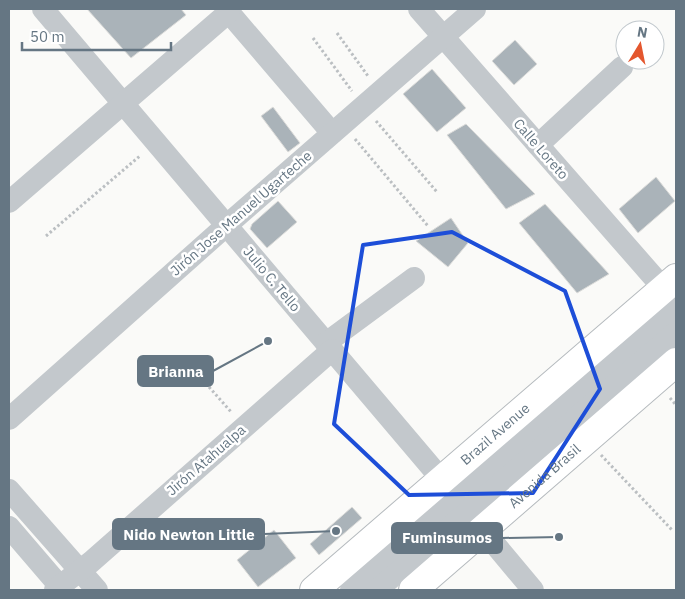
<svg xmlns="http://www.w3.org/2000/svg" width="685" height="599" viewBox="0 0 685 599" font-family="'IBM Plex Sans',sans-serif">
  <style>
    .building { fill: #aab3b9; stroke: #dcdcda }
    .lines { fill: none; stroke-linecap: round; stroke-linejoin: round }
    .major-casing { stroke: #b5babe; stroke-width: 30 }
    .path { stroke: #bbbfc2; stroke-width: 3; stroke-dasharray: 2.5 2.5; stroke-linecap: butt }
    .minor { stroke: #c3c8cc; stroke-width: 22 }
    .major { stroke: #fff; stroke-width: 28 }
    .marked { fill: none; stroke: #1d4ed8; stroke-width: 4; stroke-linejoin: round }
    .labels { text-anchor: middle; stroke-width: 5; stroke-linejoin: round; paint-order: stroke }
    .street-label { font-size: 14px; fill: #657683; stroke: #fff }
    .leader { fill: none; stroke: #657683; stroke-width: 2 }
    .callout-dot { fill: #657683; stroke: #fff; stroke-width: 2 }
    .callout { fill: #657683; stroke: #657683; stroke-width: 2 }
    .callout-label { font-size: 15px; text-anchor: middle; font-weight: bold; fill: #fff }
  </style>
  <rect width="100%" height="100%" fill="#fafaf8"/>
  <g class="building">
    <path d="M 87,9 L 181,9 L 186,15 L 131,58 Z"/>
    <path d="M 515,40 L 537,64 L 514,85 L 492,61 Z"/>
    <path d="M 432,69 L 466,108 L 437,132 L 403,94 Z"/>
    <path d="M 273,107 L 300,143 L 288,152 L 261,116 Z"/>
    <path d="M 466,124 L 535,194 L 506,209 L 447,135 Z"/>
    <path d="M 656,177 L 675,201 L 638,233 L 619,209 Z"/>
    <path d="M 278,201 L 297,222 L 267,248 L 250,229 L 252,224 Z"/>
    <path d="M 545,204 L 609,274 L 577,293 L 519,223 Z"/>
    <path d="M 451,218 L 468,243 L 448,267 L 416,241 Z"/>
    <path d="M 352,507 L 362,518 L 319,555 L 310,544 Z"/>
    <path d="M 274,530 L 296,558 L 258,587 L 237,560 Z"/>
  </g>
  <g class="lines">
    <g class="major-casing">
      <g id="major">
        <path id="s1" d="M 314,590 L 676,278"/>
        <path id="s2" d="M 413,590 L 676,362"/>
      </g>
    </g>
    <g class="path">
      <path d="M 337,33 L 368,76"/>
      <path d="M 313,38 L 352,91"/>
      <path d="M 376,121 L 437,192"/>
      <path d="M 355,139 L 428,226"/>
      <path d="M 46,236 L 141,155"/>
      <path d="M 209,387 L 232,413"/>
      <path d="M 670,398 L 676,405"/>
      <path d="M 601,455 L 673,531"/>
    </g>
    <g class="minor">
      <path d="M 43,9 L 443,481"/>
      <path d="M 226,9 L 332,133"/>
      <path d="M 419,9 L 664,289"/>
      <path d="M 538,145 L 622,67"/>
      <path d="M 9,202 L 229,12"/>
      <path d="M 326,343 L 414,278"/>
      <path d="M 9,419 L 227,225 L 475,9"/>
      <path d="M 9,490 L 97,590"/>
      <path d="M 9,527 L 63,590"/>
      <path d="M 482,529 L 533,590"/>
      <path d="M 55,590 L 91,562 L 332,350"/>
      <path d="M 351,590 L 676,309"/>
      <path d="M 377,590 L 676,332"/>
    </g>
    <use href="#major" class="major"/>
  </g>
  <path class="marked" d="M 452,232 L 565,291 L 600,389 L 533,493 L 409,495 L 334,424 L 363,245 Z"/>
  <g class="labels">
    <g class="street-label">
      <text transform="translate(541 149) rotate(49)" y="5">Calle Loreto</text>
      <text transform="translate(241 213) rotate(-41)" y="5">Jirón Jose Manuel Ugarteche</text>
      <text transform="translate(272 279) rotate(50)" y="5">Julio C. Tello</text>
      <text dy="5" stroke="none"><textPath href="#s1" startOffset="239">Brazil Avenue</textPath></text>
      <text transform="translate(206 460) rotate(-41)" y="5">Jirón Atahualpa</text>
      <text dy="5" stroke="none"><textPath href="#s2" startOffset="174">Avenida Brasil</textPath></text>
    </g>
  </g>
  <path class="leader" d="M268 341L213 371M336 531L264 534M559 537L502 538"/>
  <g class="callout-dot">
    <circle cx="268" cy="341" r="5"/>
    <circle cx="336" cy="531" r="5"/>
    <circle cx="559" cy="537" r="5"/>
  </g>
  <g class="callout">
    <rect x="138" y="356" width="75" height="30" rx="5"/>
    <rect x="113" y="519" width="151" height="30" rx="5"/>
    <rect x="392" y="523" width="110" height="30" rx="5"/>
  </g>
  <g class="callout-label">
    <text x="176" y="377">Brianna</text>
    <text x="189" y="540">Nido Newton Little</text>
    <text x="447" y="543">Fuminsumos</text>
  </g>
  <rect width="685" height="599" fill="none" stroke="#657683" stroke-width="20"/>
  <g transform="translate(640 45) rotate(10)"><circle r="24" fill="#ffffff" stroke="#c1c8cd"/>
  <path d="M0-4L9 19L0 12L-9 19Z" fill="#e4572e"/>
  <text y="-8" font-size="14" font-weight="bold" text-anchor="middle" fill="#657683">N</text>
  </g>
  <path d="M22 42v8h149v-8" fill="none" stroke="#657683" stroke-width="2.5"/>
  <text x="30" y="42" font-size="15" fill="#657683" stroke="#ffffff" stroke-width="4" paint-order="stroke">50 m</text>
</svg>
